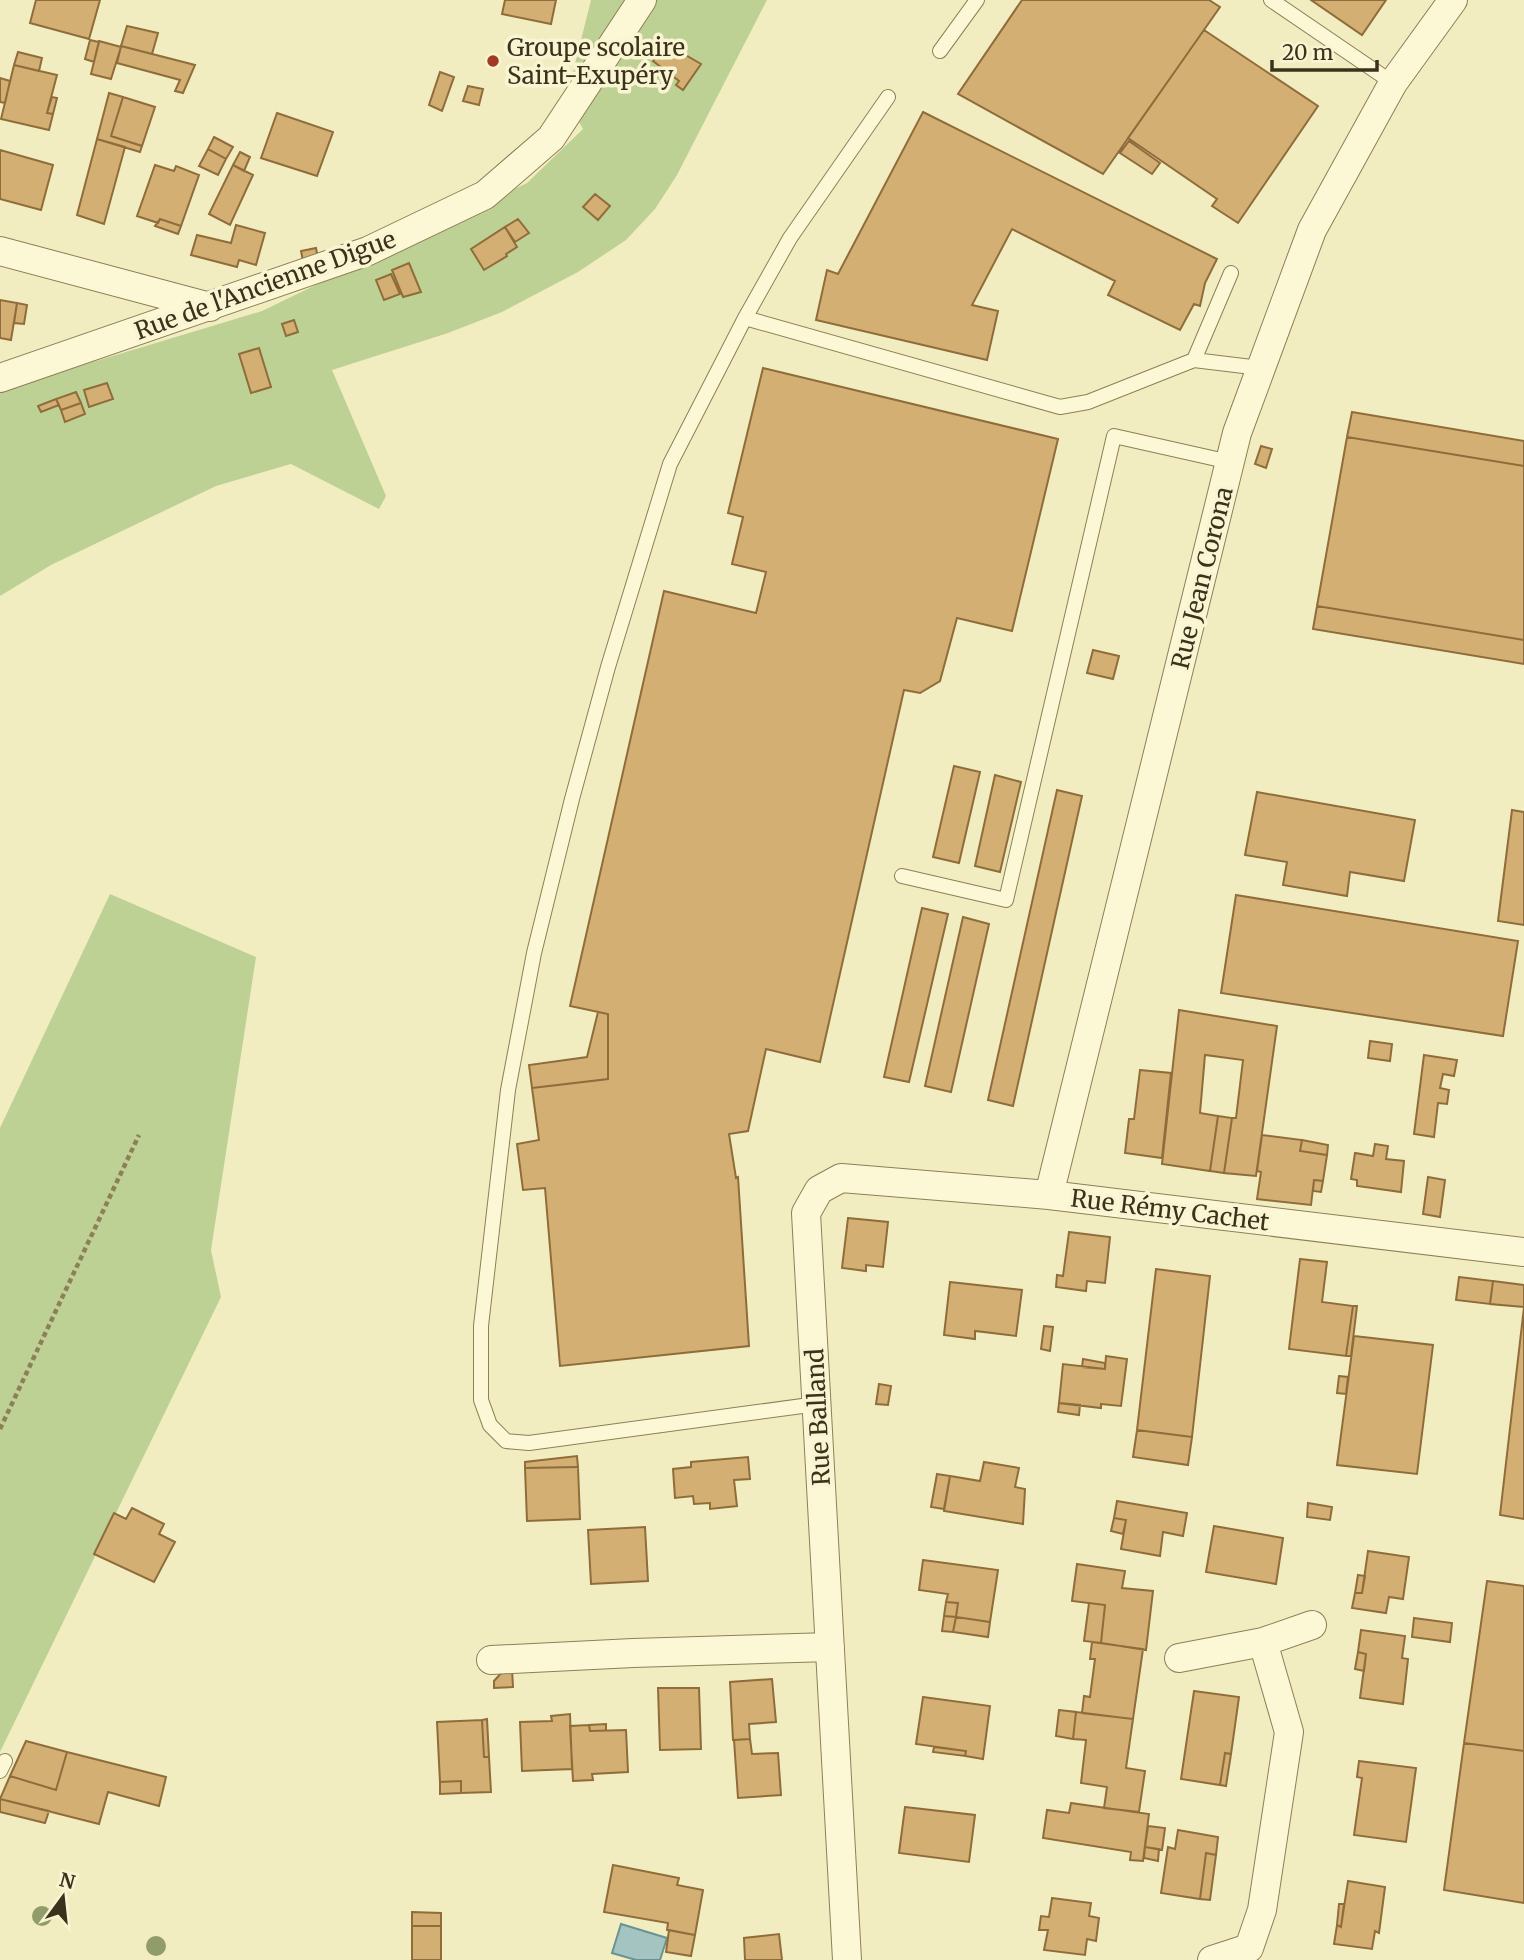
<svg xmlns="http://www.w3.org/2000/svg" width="1524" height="1960" viewBox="0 0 1524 1960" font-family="Merriweather,serif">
<rect width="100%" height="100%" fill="#f2edc1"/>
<path fill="#bed194" d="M 591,0 L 767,0 L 677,175 L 655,209 L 626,240 L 578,272 L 502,312 L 448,333 L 332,370 L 386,496 L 379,509 L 291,464 L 216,486 L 51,565 L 0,596 L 0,390 L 262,311 L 527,183 L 583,129 L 566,100 Z
M 110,894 L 256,957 L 211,1250 L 221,1297 L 0,1752 L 0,1128 Z"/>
<path fill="#a4c4c1" stroke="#6a9391" stroke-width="2" d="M 621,1924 L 667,1938 L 660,1960 L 636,1960 L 612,1953 Z"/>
<path fill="#d4af74" stroke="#8f6d3a" stroke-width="2" d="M 36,0 L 100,0 L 89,39 L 30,23 Z
M 505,0 L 556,0 L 551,24 L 502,14 Z
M 1022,0 L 1209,0 L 1220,7 L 1103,174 L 958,94 Z
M 1311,0 L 1386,0 L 1362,35 Z
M 127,26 L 158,33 L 152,54 L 121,46 Z
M 1204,30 L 1318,106 L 1238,223 L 1212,206 L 1217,199 L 1128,138 Z
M 90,40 L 99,42 L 94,62 L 85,59 Z
M 99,41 L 121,47 L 111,79 L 91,74 Z
M 665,45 L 681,56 L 682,53 L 701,64 L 683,90 L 676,85 L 679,81 L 653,61 Z
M 121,46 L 195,65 L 183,93 L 175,91 L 180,80 L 117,63 Z
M 18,52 L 42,58 L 39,71 L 14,65 Z
M 14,65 L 57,75 L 47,113 L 53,114 L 49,130 L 1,119 Z
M 440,72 L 454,77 L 442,111 L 429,105 Z
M 0,78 L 10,81 L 5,103 L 0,102 Z
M 468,86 L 483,89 L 479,105 L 463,101 Z
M 109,93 L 123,97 L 111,136 L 142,146 L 140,152 L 97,139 Z
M 52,97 L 57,98 L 53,114 L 47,113 Z
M 123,97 L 155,107 L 142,146 L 111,136 Z
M 923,112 L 1217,259 L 1205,283 L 1200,306 L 1194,304 L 1180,330 L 1108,295 L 1115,281 L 1012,229 L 972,305 L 998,311 L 987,360 L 816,320 L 827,270 L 838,274 Z
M 277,113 L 333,132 L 317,176 L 261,158 Z
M 214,137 L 233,147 L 226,159 L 208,149 Z
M 97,139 L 125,147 L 104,224 L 77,215 Z
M 1129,141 L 1160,163 L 1152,174 L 1120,153 Z
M 208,149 L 226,159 L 218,175 L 199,166 Z
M 0,150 L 53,165 L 41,210 L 0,199 Z
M 240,152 L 250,157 L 244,171 L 233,165 Z
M 155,165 L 174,171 L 176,166 L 199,175 L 181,226 L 160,219 L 158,223 L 137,216 Z
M 233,165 L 253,175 L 230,225 L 209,214 Z
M 595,194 L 610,206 L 598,220 L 583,207 Z
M 160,219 L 181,226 L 178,234 L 155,226 Z
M 518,219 L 529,233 L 515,242 L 505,227 Z
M 236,225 L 265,233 L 256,265 L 239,260 L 237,267 L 191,255 L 197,235 L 231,243 Z
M 505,227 L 517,247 L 506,254 L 507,256 L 484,270 L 471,249 Z
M 316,248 L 318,258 L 303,261 L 301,251 Z
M 409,263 L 421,292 L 403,297 L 392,270 Z
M 391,274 L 400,294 L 384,300 L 376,280 Z
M 0,300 L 17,303 L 11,340 L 0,338 Z
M 17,303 L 27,305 L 24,324 L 14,323 Z
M 294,320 L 298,332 L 286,336 L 282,324 Z
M 259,348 L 271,387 L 251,393 L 239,354 Z
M 763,368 L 1058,439 L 1012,631 L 957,618 L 940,681 L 920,693 L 904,690 L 820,1062 L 766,1049 L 748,1131 L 729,1134 L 736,1178 L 738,1177 L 749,1346 L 560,1366 L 545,1188 L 523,1190 L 517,1144 L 539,1140 L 532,1088 L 608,1079 L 608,1014 L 570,1006 L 664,591 L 756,613 L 766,572 L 732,564 L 743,517 L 728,513 Z
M 107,383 L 113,399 L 89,407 L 84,390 Z
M 76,392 L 81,403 L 61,410 L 56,399 Z
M 56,399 L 59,405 L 41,412 L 38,406 Z
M 81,403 L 85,414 L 65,422 L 61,410 Z
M 1352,412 L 1524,441 L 1524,466 L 1347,437 Z
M 1347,437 L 1524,466 L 1524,640 L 1317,606 Z
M 1261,446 L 1272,449 L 1266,468 L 1255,464 Z
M 1317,606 L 1524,640 L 1524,664 L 1313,629 Z
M 1093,650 L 1119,656 L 1113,679 L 1087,673 Z
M 954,766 L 980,772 L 959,863 L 933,857 Z
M 995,775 L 1021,782 L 1000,872 L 975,866 Z
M 1057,790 L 1082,796 L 1013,1106 L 988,1100 Z
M 1257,792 L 1415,820 L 1404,881 L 1350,872 L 1347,896 L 1283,885 L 1287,862 L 1245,855 Z
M 1512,810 L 1524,812 L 1524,925 L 1498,921 Z
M 1236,895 L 1518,941 L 1503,1036 L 1221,993 Z
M 922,908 L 948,914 L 909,1082 L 884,1077 Z
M 963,917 L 989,924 L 951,1092 L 925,1086 Z
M 1179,1010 L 1277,1026 L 1256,1176 L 1224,1173 L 1232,1118 L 1236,1118 L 1243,1060 L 1205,1055 L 1200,1113 L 1218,1116 L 1210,1171 L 1162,1164 Z
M 598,1012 L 608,1014 L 608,1079 L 532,1088 L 529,1065 L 587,1057 Z
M 1370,1041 L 1392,1044 L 1390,1061 L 1368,1058 Z
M 1424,1055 L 1457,1060 L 1454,1076 L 1443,1074 L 1440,1088 L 1449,1090 L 1447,1104 L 1438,1103 L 1434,1137 L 1414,1134 Z
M 1140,1070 L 1171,1073 L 1162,1158 L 1125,1153 L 1129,1119 L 1134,1119 Z
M 1218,1116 L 1232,1118 L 1224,1173 L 1210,1171 Z
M 1262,1135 L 1302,1140 L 1300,1151 L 1327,1155 L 1323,1181 L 1314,1180 L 1311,1205 L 1257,1199 L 1261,1172 L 1257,1171 Z
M 1302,1140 L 1328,1145 L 1327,1155 L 1300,1151 Z
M 1375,1144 L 1388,1146 L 1386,1159 L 1404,1161 L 1401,1192 L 1357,1186 L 1357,1180 L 1351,1179 L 1355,1153 L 1373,1156 Z
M 1428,1177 L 1445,1180 L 1440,1217 L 1423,1214 Z
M 1314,1180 L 1323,1181 L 1321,1192 L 1313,1191 Z
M 848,1218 L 888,1222 L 883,1267 L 866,1265 L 866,1271 L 842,1268 Z
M 1069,1232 L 1110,1237 L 1105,1283 L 1087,1281 L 1086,1291 L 1056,1287 L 1057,1275 L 1063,1276 Z
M 1300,1259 L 1327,1262 L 1322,1302 L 1353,1306 L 1346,1356 L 1289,1349 Z
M 1156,1269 L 1210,1276 L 1192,1437 L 1137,1430 Z
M 1459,1277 L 1493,1281 L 1490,1304 L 1456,1300 Z
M 1493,1281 L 1524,1285 L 1524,1519 L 1500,1515 L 1524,1307 L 1490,1304 Z
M 950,1282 L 1022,1290 L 1016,1336 L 975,1331 L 975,1339 L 944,1335 Z
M 1353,1306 L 1357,1306 L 1351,1356 L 1346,1356 Z
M 1044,1326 L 1053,1327 L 1050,1351 L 1041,1349 Z
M 1354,1336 L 1433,1345 L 1417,1474 L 1337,1465 Z
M 1106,1356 L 1127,1359 L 1121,1406 L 1101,1404 L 1101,1408 L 1059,1403 L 1063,1364 L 1105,1369 Z
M 1083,1359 L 1105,1363 L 1105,1369 L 1082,1367 Z
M 1339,1376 L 1348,1377 L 1346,1394 L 1337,1393 Z
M 879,1384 L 891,1386 L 888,1405 L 876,1404 Z
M 1059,1403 L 1080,1405 L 1079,1415 L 1058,1412 Z
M 1137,1430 L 1192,1437 L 1188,1465 L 1133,1457 Z
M 577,1456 L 578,1467 L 525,1468 L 525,1462 Z
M 748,1457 L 750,1479 L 734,1480 L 737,1506 L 710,1509 L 710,1503 L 694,1504 L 693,1496 L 675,1498 L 673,1469 L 691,1467 L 691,1462 Z
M 984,1462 L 1019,1468 L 1015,1487 L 1025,1489 L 1023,1524 L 944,1511 L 950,1476 L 980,1481 Z
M 578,1467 L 580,1519 L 527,1521 L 525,1468 Z
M 937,1474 L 950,1476 L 944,1509 L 931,1507 Z
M 1117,1501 L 1187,1513 L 1183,1536 L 1163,1532 L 1160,1556 L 1121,1549 L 1126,1520 L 1114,1518 Z
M 1308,1503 L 1332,1507 L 1330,1520 L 1307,1517 Z
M 132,1508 L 164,1524 L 159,1534 L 175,1542 L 154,1582 L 94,1554 L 114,1513 L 126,1519 Z
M 1114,1518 L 1126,1520 L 1123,1534 L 1111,1531 Z
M 1214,1526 L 1283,1538 L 1276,1584 L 1206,1572 Z
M 645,1527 L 648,1581 L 591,1584 L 588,1530 Z
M 1368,1551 L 1409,1557 L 1403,1599 L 1389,1597 L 1386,1613 L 1352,1608 L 1355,1593 L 1362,1593 Z
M 923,1560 L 998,1570 L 990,1622 L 956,1617 L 958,1603 L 946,1602 L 948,1594 L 919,1590 Z
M 1077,1564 L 1125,1571 L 1122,1588 L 1153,1591 L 1146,1650 L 1101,1643 L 1105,1605 L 1072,1601 Z
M 1358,1575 L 1365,1576 L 1362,1593 L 1355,1593 Z
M 1487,1581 L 1524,1586 L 1524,1751 L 1464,1743 Z
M 946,1602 L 958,1603 L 956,1617 L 944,1616 Z
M 1089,1603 L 1105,1605 L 1101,1643 L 1084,1641 Z
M 944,1616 L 956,1617 L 953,1632 L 942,1631 Z
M 956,1617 L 990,1622 L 988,1637 L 953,1632 Z
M 1414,1618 L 1452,1623 L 1450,1642 L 1412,1637 Z
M 1361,1630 L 1405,1636 L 1402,1658 L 1408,1659 L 1403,1704 L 1360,1698 L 1366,1654 L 1358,1652 Z
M 1092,1642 L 1143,1649 L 1133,1719 L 1082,1713 L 1084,1696 L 1090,1697 L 1095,1659 L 1090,1659 Z
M 1358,1652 L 1366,1654 L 1364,1671 L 1355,1669 Z
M 512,1669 L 513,1687 L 494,1688 L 494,1681 L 504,1670 Z
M 772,1679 L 776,1722 L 749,1724 L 750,1739 L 733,1740 L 730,1682 Z
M 658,1688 L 699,1688 L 701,1749 L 660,1750 Z
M 1194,1691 L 1239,1697 L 1231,1754 L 1225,1753 L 1220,1785 L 1181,1779 Z
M 923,1697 L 990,1706 L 983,1759 L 965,1756 L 966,1751 L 916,1744 Z
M 1059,1710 L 1076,1712 L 1073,1739 L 1056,1736 Z
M 1076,1712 L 1133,1719 L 1126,1768 L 1145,1771 L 1139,1812 L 1104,1808 L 1107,1787 L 1081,1783 L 1086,1740 L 1073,1739 Z
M 570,1714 L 572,1769 L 522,1771 L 520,1722 L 552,1721 L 551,1716 Z
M 487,1719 L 489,1757 L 484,1757 L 482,1720 Z
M 482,1720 L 484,1757 L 489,1757 L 491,1792 L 461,1793 L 461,1781 L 440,1782 L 437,1722 Z
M 606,1724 L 606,1731 L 590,1731 L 589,1725 Z
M 589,1725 L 590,1731 L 626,1730 L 628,1772 L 592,1774 L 593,1780 L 573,1781 L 570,1726 Z
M 750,1739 L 752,1754 L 778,1753 L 781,1795 L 738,1798 L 734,1740 Z
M 26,1741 L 67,1752 L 56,1790 L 10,1776 Z
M 1464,1743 L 1524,1751 L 1524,1903 L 1444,1890 Z
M 934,1747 L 966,1751 L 965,1756 L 933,1752 Z
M 67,1752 L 166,1777 L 159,1806 L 108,1792 L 99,1824 L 0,1799 L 10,1776 L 56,1790 Z
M 1225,1753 L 1231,1754 L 1226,1786 L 1220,1785 Z
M 1359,1761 L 1416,1768 L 1406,1842 L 1354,1835 L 1362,1778 L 1357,1777 Z
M 461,1781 L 461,1793 L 440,1794 L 440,1782 Z
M 0,1799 L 49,1811 L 45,1823 L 0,1812 Z
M 1071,1803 L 1149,1814 L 1143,1861 L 1130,1860 L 1131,1852 L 1043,1838 L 1047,1810 L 1069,1813 Z
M 905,1807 L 975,1815 L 969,1862 L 899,1853 Z
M 1148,1826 L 1165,1828 L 1162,1850 L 1145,1847 Z
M 1178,1830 L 1218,1837 L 1216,1855 L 1206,1853 L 1200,1899 L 1161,1893 L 1168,1847 L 1175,1849 Z
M 1145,1847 L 1159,1849 L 1158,1861 L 1144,1858 Z
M 1206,1853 L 1216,1855 L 1210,1900 L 1200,1899 Z
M 613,1865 L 679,1878 L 677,1885 L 703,1890 L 695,1935 L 667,1930 L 668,1923 L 604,1912 Z
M 1348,1881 L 1385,1887 L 1379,1933 L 1375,1931 L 1372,1949 L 1334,1944 L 1337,1925 L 1341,1927 Z
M 1052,1898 L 1091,1903 L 1089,1916 L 1099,1918 L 1096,1941 L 1087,1939 L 1085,1955 L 1044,1950 L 1048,1930 L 1039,1930 L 1041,1916 L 1049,1917 Z
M 1339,1904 L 1344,1904 L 1341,1927 L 1337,1925 Z
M 412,1912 L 441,1913 L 441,1926 L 412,1926 Z
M 412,1926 L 441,1926 L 441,1960 L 412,1960 Z
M 669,1930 L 695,1935 L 691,1956 L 666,1952 Z
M 779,1934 L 782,1960 L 745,1960 L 744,1938 Z"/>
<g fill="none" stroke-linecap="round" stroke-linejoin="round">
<defs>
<path id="service" d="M 1271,0 L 1393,83
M 940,51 L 977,0
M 745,318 L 1060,407 L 1088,402 L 1194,360 L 1260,368
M 1194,360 L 1231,273
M 902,876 L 1006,900 L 1114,436 L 1230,462
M 817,1404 L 529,1443 L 506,1441 L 490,1425 L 481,1400 L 481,1326 L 508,1090 L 534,953 L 572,799 L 608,667 L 670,464 L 745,318 L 790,238 L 888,97
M 0,1771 L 5,1761"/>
<path id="minor" d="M 0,251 L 210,307
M 0,378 L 368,251 L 485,195 L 551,138 L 642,0
M 1049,1195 L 1237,433 L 1312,230 L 1393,83 L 1453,0
M 1179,1658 L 1263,1642 L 1312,1625
M 491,1660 L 633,1653 L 830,1647
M 847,1960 L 806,1213 L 819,1190 L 841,1178 L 1049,1195 L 1524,1252
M 1212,1960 L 1249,1948 L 1262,1910 L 1289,1732 L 1263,1642"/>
</defs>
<use href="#service" stroke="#8d7f57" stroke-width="16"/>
<use href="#minor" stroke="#8d7f57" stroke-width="30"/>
<path stroke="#8d7f57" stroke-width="4.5" stroke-dasharray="5 3.5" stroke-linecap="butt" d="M 0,1429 L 139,1135"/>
<use href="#service" stroke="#fcf8d5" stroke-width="14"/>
<use href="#minor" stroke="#fcf8d5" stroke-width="28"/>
</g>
<g fill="#909c69">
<circle cx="42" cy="1916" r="10"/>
<circle cx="156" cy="1946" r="10"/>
</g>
<circle fill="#a23a21" stroke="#f9f5d2" stroke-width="2.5" cx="493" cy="61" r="7"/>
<g text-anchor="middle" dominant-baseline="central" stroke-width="7" stroke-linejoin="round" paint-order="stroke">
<g font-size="24" fill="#3c321c" stroke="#f9f5d2" text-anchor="start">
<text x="507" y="47">Groupe scolaire<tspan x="507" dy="28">Saint-Exupéry</tspan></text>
</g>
<g font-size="24" fill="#3c321c" stroke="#f9f5d2">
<text transform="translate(265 285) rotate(-20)">Rue de l'Ancienne Digue</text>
<text transform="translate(1202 578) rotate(-76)">Rue Jean Corona</text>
<text transform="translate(1170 1210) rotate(7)">Rue Rémy Cachet</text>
<text transform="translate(818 1417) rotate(-93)">Rue Balland</text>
</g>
</g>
<g transform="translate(63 1897) rotate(15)" stroke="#f9f5d2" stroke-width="5" paint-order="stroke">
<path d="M0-5L12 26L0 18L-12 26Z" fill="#3c321c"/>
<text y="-10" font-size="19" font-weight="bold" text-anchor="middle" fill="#3c321c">N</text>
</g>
<path d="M1272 60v10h105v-10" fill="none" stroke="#3c321c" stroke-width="3.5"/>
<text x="1282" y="60" font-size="21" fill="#3c321c" stroke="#f9f5d2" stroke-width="5" paint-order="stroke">20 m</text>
</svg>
